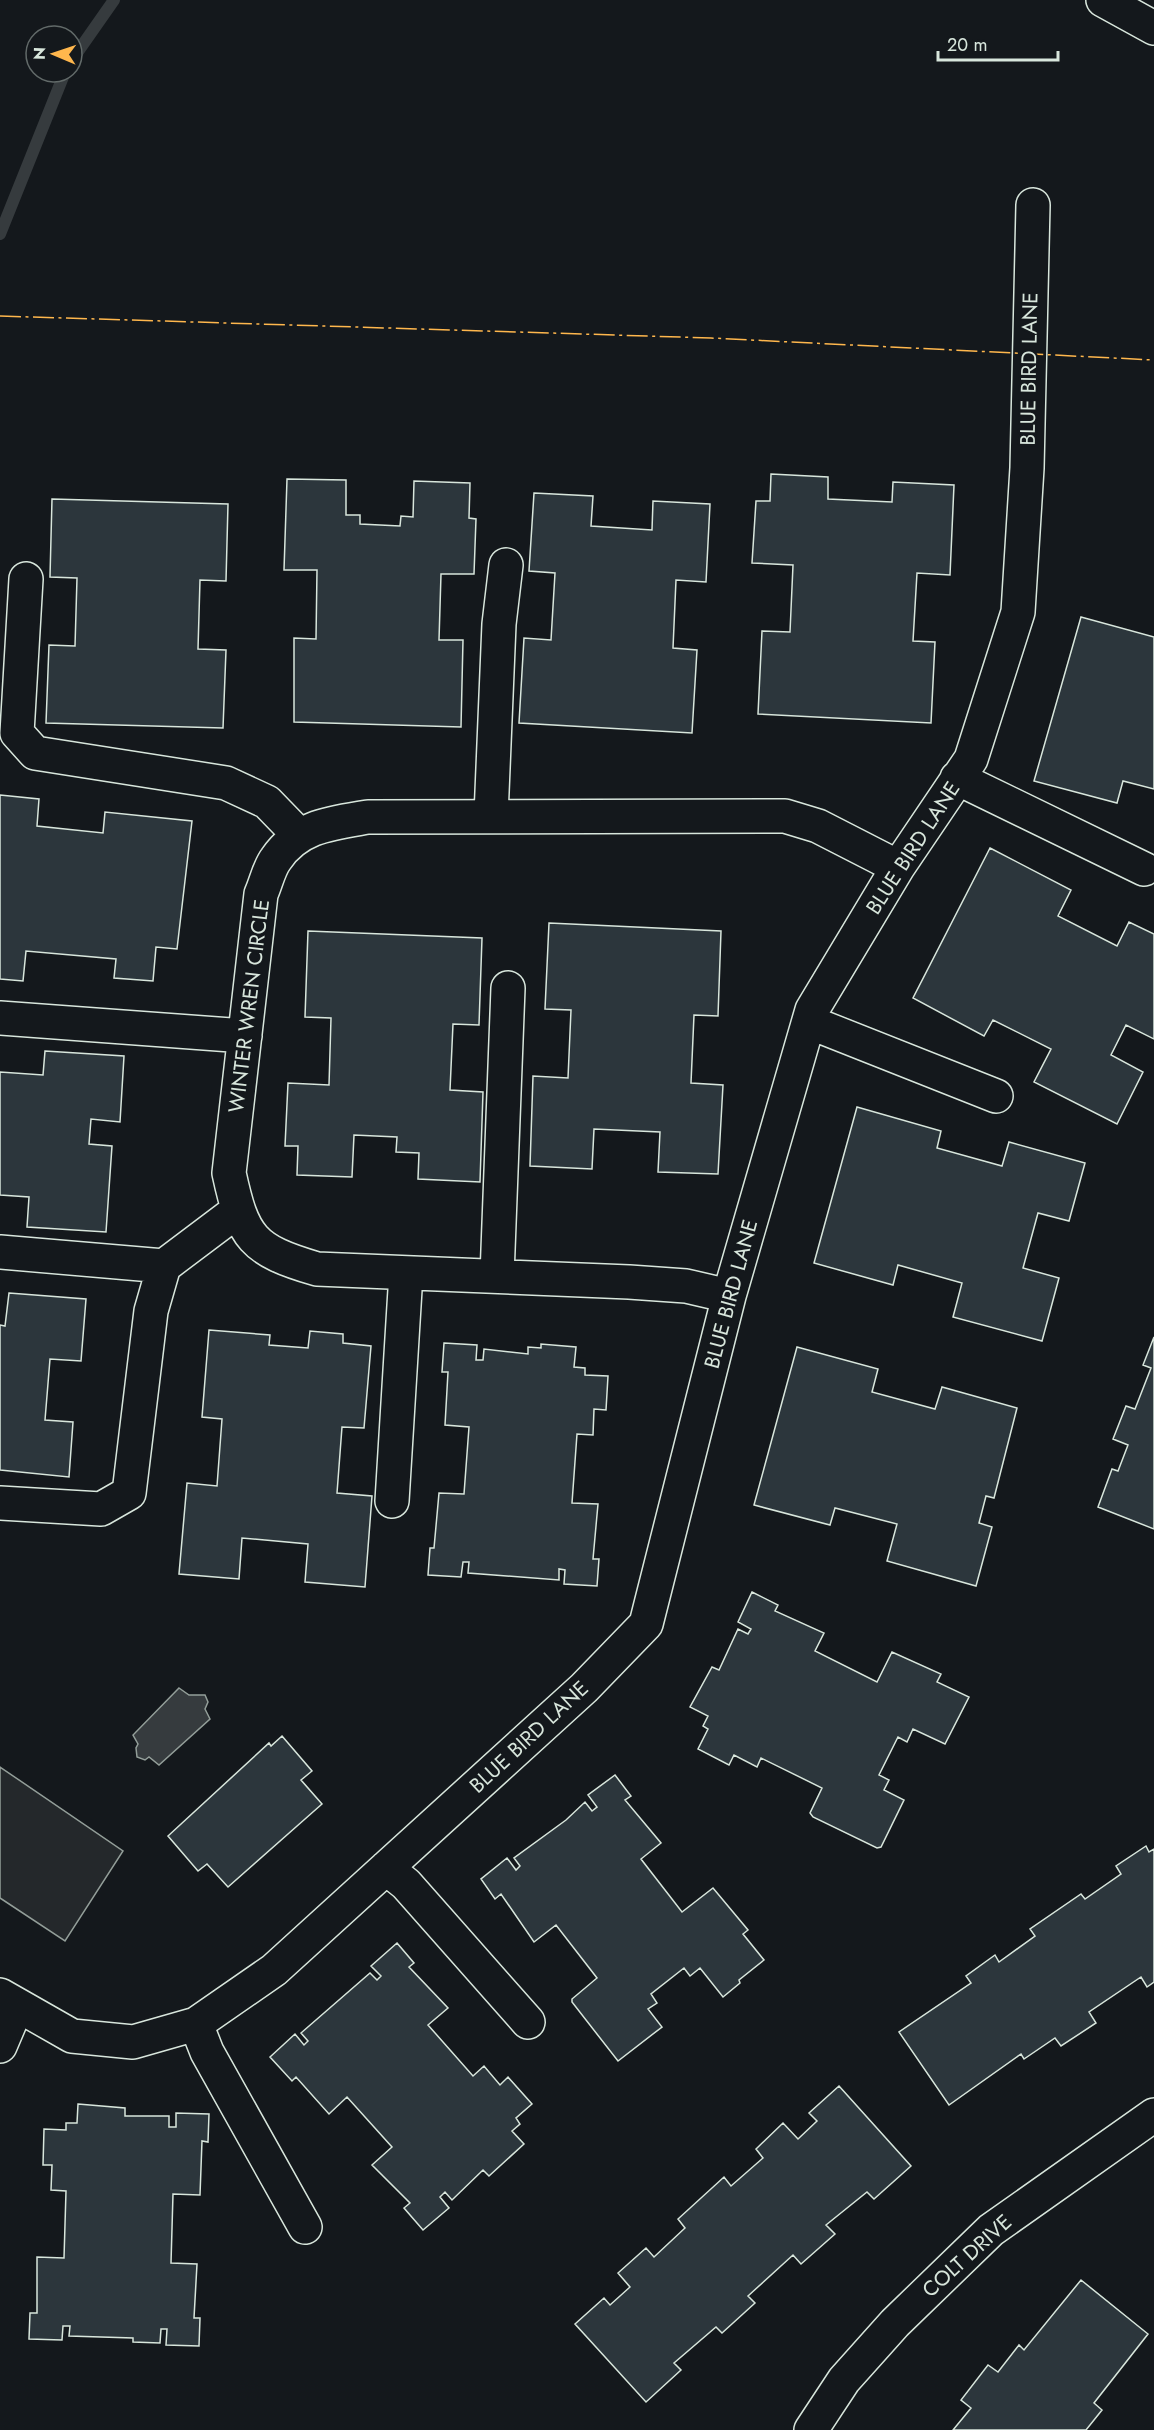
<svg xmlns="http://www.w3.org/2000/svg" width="1154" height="2430" viewBox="0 0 1154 2430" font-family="Jost,sans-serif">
<rect width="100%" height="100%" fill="#14181c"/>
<path fill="#24282b" stroke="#939e99" stroke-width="1.5" d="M 0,1767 L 123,1851 L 65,1941 L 0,1898 Z"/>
<path fill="#363b3e" stroke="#939e99" stroke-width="1.5" d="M 179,1688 L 189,1695 L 205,1695 L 208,1702 L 205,1709 L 210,1719 L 159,1765 L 149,1757 L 145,1760 L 137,1757 L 136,1748 L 138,1744 L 133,1735 Z"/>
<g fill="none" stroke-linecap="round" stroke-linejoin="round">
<path stroke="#363b3e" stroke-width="12" d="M 72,60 L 114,0
M 0,234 L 65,72"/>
</g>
<path fill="#2c363c" stroke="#d8e6dc" stroke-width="1.5" d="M 771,474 L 828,477 L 828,499 L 892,502 L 893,482 L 954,485 L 950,575 L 917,573 L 913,641 L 935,642 L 931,723 L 758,714 L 762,631 L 790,632 L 793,565 L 752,563 L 756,501 L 770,501 Z
M 287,479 L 346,480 L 346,515 L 360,515 L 360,524 L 400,526 L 401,516 L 413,517 L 414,481 L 470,483 L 469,518 L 476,519 L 474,574 L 441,574 L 439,640 L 463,640 L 461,727 L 294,722 L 294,638 L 316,639 L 317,570 L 284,570 Z
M 534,493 L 593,496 L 591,526 L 652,530 L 653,501 L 710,504 L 706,582 L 676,580 L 673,648 L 697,650 L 692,733 L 519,723 L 524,638 L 551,640 L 555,573 L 529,571 Z
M 52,499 L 228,504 L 226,581 L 200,580 L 198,649 L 226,650 L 223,728 L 46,723 L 49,645 L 75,646 L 77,578 L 50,577 Z
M 1081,617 L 1154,637 L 1154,789 L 1123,781 L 1117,803 L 1034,781 Z
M 0,795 L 39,799 L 37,826 L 103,833 L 105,812 L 192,821 L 177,949 L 156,947 L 153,981 L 114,978 L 116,959 L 26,951 L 23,981 L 0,979 Z
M 990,848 L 1071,890 L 1058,916 L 1117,946 L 1129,922 L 1154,934 L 1154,1039 L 1126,1025 L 1111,1055 L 1143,1072 L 1117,1124 L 1034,1082 L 1051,1049 L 993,1020 L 984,1036 L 913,998 Z
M 549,923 L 721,931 L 718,1016 L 694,1015 L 691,1083 L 723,1085 L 718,1174 L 658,1172 L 660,1132 L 594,1129 L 592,1169 L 530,1166 L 533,1076 L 568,1078 L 571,1010 L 545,1009 Z
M 308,931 L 482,938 L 479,1025 L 453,1024 L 450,1090 L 483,1092 L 480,1182 L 418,1179 L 419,1153 L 396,1152 L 397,1137 L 354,1135 L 352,1177 L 297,1175 L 298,1146 L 285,1146 L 288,1083 L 329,1085 L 331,1018 L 305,1017 Z
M 45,1051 L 124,1056 L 120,1122 L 91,1119 L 89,1144 L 112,1146 L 106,1232 L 27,1227 L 29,1197 L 0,1195 L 0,1072 L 43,1075 Z
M 857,1107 L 941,1131 L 937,1148 L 1002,1166 L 1009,1142 L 1085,1163 L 1069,1221 L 1038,1213 L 1023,1268 L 1059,1278 L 1042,1341 L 953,1317 L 962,1283 L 898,1265 L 893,1285 L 814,1263 Z
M 9,1293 L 86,1299 L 81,1361 L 50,1359 L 45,1420 L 73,1422 L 69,1477 L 0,1470 L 0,1325 L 5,1326 Z
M 209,1330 L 270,1335 L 269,1345 L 308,1348 L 310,1331 L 343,1334 L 343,1343 L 371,1346 L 364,1428 L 342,1427 L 337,1493 L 372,1496 L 365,1587 L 305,1582 L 308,1544 L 242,1538 L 239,1579 L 179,1574 L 187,1483 L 217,1486 L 222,1419 L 202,1417 Z
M 1154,1337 L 1154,1529 L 1098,1507 L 1112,1469 L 1118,1471 L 1128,1445 L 1113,1439 L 1126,1406 L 1135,1409 L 1151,1368 L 1143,1365 Z
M 444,1343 L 477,1345 L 476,1360 L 483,1360 L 484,1349 L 528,1354 L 528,1347 L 541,1348 L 541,1344 L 576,1347 L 574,1367 L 585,1368 L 585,1375 L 608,1376 L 606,1410 L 594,1409 L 593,1435 L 577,1434 L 572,1503 L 598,1504 L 593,1559 L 599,1559 L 597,1586 L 564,1584 L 565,1570 L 559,1569 L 559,1580 L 468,1573 L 469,1562 L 463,1562 L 461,1577 L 428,1575 L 430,1548 L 434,1548 L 439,1493 L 464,1494 L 469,1427 L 445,1425 L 448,1372 L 442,1372 Z
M 797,1347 L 878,1369 L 872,1392 L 935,1409 L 942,1387 L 1017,1408 L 994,1498 L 986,1496 L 979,1523 L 992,1527 L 976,1586 L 887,1561 L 897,1524 L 835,1508 L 830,1525 L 754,1505 Z
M 752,1592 L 778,1605 L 775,1611 L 824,1633 L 815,1651 L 877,1682 L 892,1652 L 941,1674 L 937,1682 L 969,1697 L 945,1744 L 913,1729 L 907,1742 L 898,1737 L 879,1775 L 889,1780 L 884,1790 L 904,1800 L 881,1847 L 877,1848 L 813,1817 L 810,1813 L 822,1788 L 761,1758 L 757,1767 L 734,1755 L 729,1765 L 698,1749 L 708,1729 L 703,1726 L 708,1716 L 690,1707 L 712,1667 L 719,1670 L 738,1629 L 748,1634 L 751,1629 L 738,1622 Z
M 282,1736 L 312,1771 L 301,1780 L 322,1804 L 228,1887 L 207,1864 L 198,1871 L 168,1836 L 269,1743 L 271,1746 Z
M 615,1775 L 631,1796 L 625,1800 L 661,1843 L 641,1859 L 682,1912 L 713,1888 L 748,1930 L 743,1934 L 764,1960 L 739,1980 L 740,1983 L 723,1997 L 700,1968 L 690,1976 L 684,1968 L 651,1994 L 657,2003 L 648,2009 L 662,2027 L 618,2061 L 572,2002 L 572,1999 L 597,1978 L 556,1925 L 534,1942 L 501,1894 L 495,1899 L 481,1879 L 507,1858 L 516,1870 L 520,1866 L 514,1858 L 566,1820 L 585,1802 L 592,1811 L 597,1807 L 588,1795 Z
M 1146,1846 L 1149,1852 L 1154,1849 L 1154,1982 L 1147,1987 L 1141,1977 L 1089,2012 L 1096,2023 L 1061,2046 L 1055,2038 L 1024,2059 L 1021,2054 L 949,2105 L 899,2032 L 971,1983 L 966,1976 L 995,1955 L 999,1962 L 1035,1936 L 1030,1929 L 1081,1894 L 1085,1899 L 1121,1874 L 1116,1866 Z
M 397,1943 L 414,1963 L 409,1967 L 448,2008 L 428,2025 L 473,2076 L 484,2066 L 500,2085 L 508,2077 L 532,2104 L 516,2118 L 520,2124 L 512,2131 L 524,2144 L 489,2176 L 483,2170 L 452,2200 L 445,2192 L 440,2197 L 449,2208 L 423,2230 L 404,2208 L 410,2203 L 372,2165 L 392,2147 L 347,2097 L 329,2114 L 296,2077 L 292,2081 L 270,2057 L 295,2034 L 304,2045 L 308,2041 L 301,2033 L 370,1973 L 377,1980 L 381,1976 L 371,1966 Z
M 839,2086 L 911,2166 L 874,2199 L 867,2192 L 826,2225 L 835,2234 L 801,2264 L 793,2255 L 748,2296 L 755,2303 L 722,2333 L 716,2327 L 674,2363 L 681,2370 L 646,2402 L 575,2324 L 604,2298 L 610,2305 L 630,2287 L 618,2273 L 646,2248 L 654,2257 L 685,2228 L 678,2219 L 724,2177 L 731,2186 L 763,2158 L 756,2149 L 783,2123 L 798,2139 L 817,2121 L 809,2113 Z
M 78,2104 L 125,2108 L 125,2116 L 169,2116 L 169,2127 L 176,2127 L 176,2113 L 209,2114 L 208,2142 L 202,2141 L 200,2195 L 173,2194 L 171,2263 L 197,2264 L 194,2318 L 200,2318 L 199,2346 L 166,2345 L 167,2329 L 161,2329 L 160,2343 L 133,2342 L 133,2338 L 69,2336 L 70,2326 L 63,2326 L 62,2340 L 29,2339 L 30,2313 L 37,2313 L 37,2257 L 64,2258 L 66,2191 L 51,2190 L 52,2165 L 43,2165 L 44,2129 L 66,2130 L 66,2123 L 77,2123 Z
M 1081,2280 L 1148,2334 L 1094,2403 L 1102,2410 L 1086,2430 L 953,2430 L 971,2408 L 961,2400 L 988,2365 L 998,2372 L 1019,2345 L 1024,2350 Z"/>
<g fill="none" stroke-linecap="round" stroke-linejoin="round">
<defs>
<path id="minor" d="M 26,579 L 17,733 L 35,753 L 226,783 L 267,802 L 298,834
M 957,778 L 1144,869
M 491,816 L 499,624 L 506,565
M 0,1018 L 245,1036
M 809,1022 L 996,1096
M 0,1252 L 164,1266
M 497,1276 L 508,988
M 729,1296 L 686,1286 L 629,1282 L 317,1269 C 252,1250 243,1238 229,1173 L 261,894 C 266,883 269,868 276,859 C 298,826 332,823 368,817 L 785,816 L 818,826 L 898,867
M 392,1501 L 406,1273
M 0,1503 L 101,1509 L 129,1493 L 151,1311 L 164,1266 L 237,1211
M 386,1868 L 406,1884 L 528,2022
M 0,1995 L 72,2036 L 133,2042 L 196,2024 L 274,1970 L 584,1688 L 646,1624 L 729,1296 L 812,1010 L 898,867 L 971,759 L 1018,612 L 1027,468 L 1033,205
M 196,2024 L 207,2052 L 305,2227
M 0,2046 L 17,2006
M 811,2430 L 844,2380 L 895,2323 L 991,2230 L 1154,2115"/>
<path id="major" d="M 1103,0 L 1154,28"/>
</defs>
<use href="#minor" stroke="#d8e6dc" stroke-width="36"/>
<use href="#major" stroke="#d8e6dc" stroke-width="36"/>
<use href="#minor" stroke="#14181c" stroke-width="33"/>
<use href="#major" stroke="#14181c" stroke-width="33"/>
<path stroke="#ffb74d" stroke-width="1.5" stroke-dasharray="21 4.5 3 4.5" stroke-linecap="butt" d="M 0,316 L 711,338 L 1154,360"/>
</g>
<g text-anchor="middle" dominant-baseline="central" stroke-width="4.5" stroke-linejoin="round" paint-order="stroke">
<g font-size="21" fill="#d8e6dc" stroke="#14181c">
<text transform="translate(1029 369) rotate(-89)">BLUE BIRD LANE</text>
<text transform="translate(913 848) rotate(-57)">BLUE BIRD LANE</text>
<text transform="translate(249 1006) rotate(-83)">WINTER WREN CIRCLE</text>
<text transform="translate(731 1294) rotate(-75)">BLUE BIRD LANE</text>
<text transform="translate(529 1737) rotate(-43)">BLUE BIRD LANE</text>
<text transform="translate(967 2256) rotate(-42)">COLT DRIVE</text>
</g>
</g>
<g transform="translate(54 54) rotate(272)"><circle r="28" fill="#14181c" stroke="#626a69" stroke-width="1.5"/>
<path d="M0-4.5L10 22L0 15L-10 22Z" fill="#ffb74d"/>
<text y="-9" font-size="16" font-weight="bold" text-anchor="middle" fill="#d8e6dc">N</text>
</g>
<path d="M938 51v9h120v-9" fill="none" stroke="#d8e6dc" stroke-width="3"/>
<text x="947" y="51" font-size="18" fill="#d8e6dc" stroke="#14181c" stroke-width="4.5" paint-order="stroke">20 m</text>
</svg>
